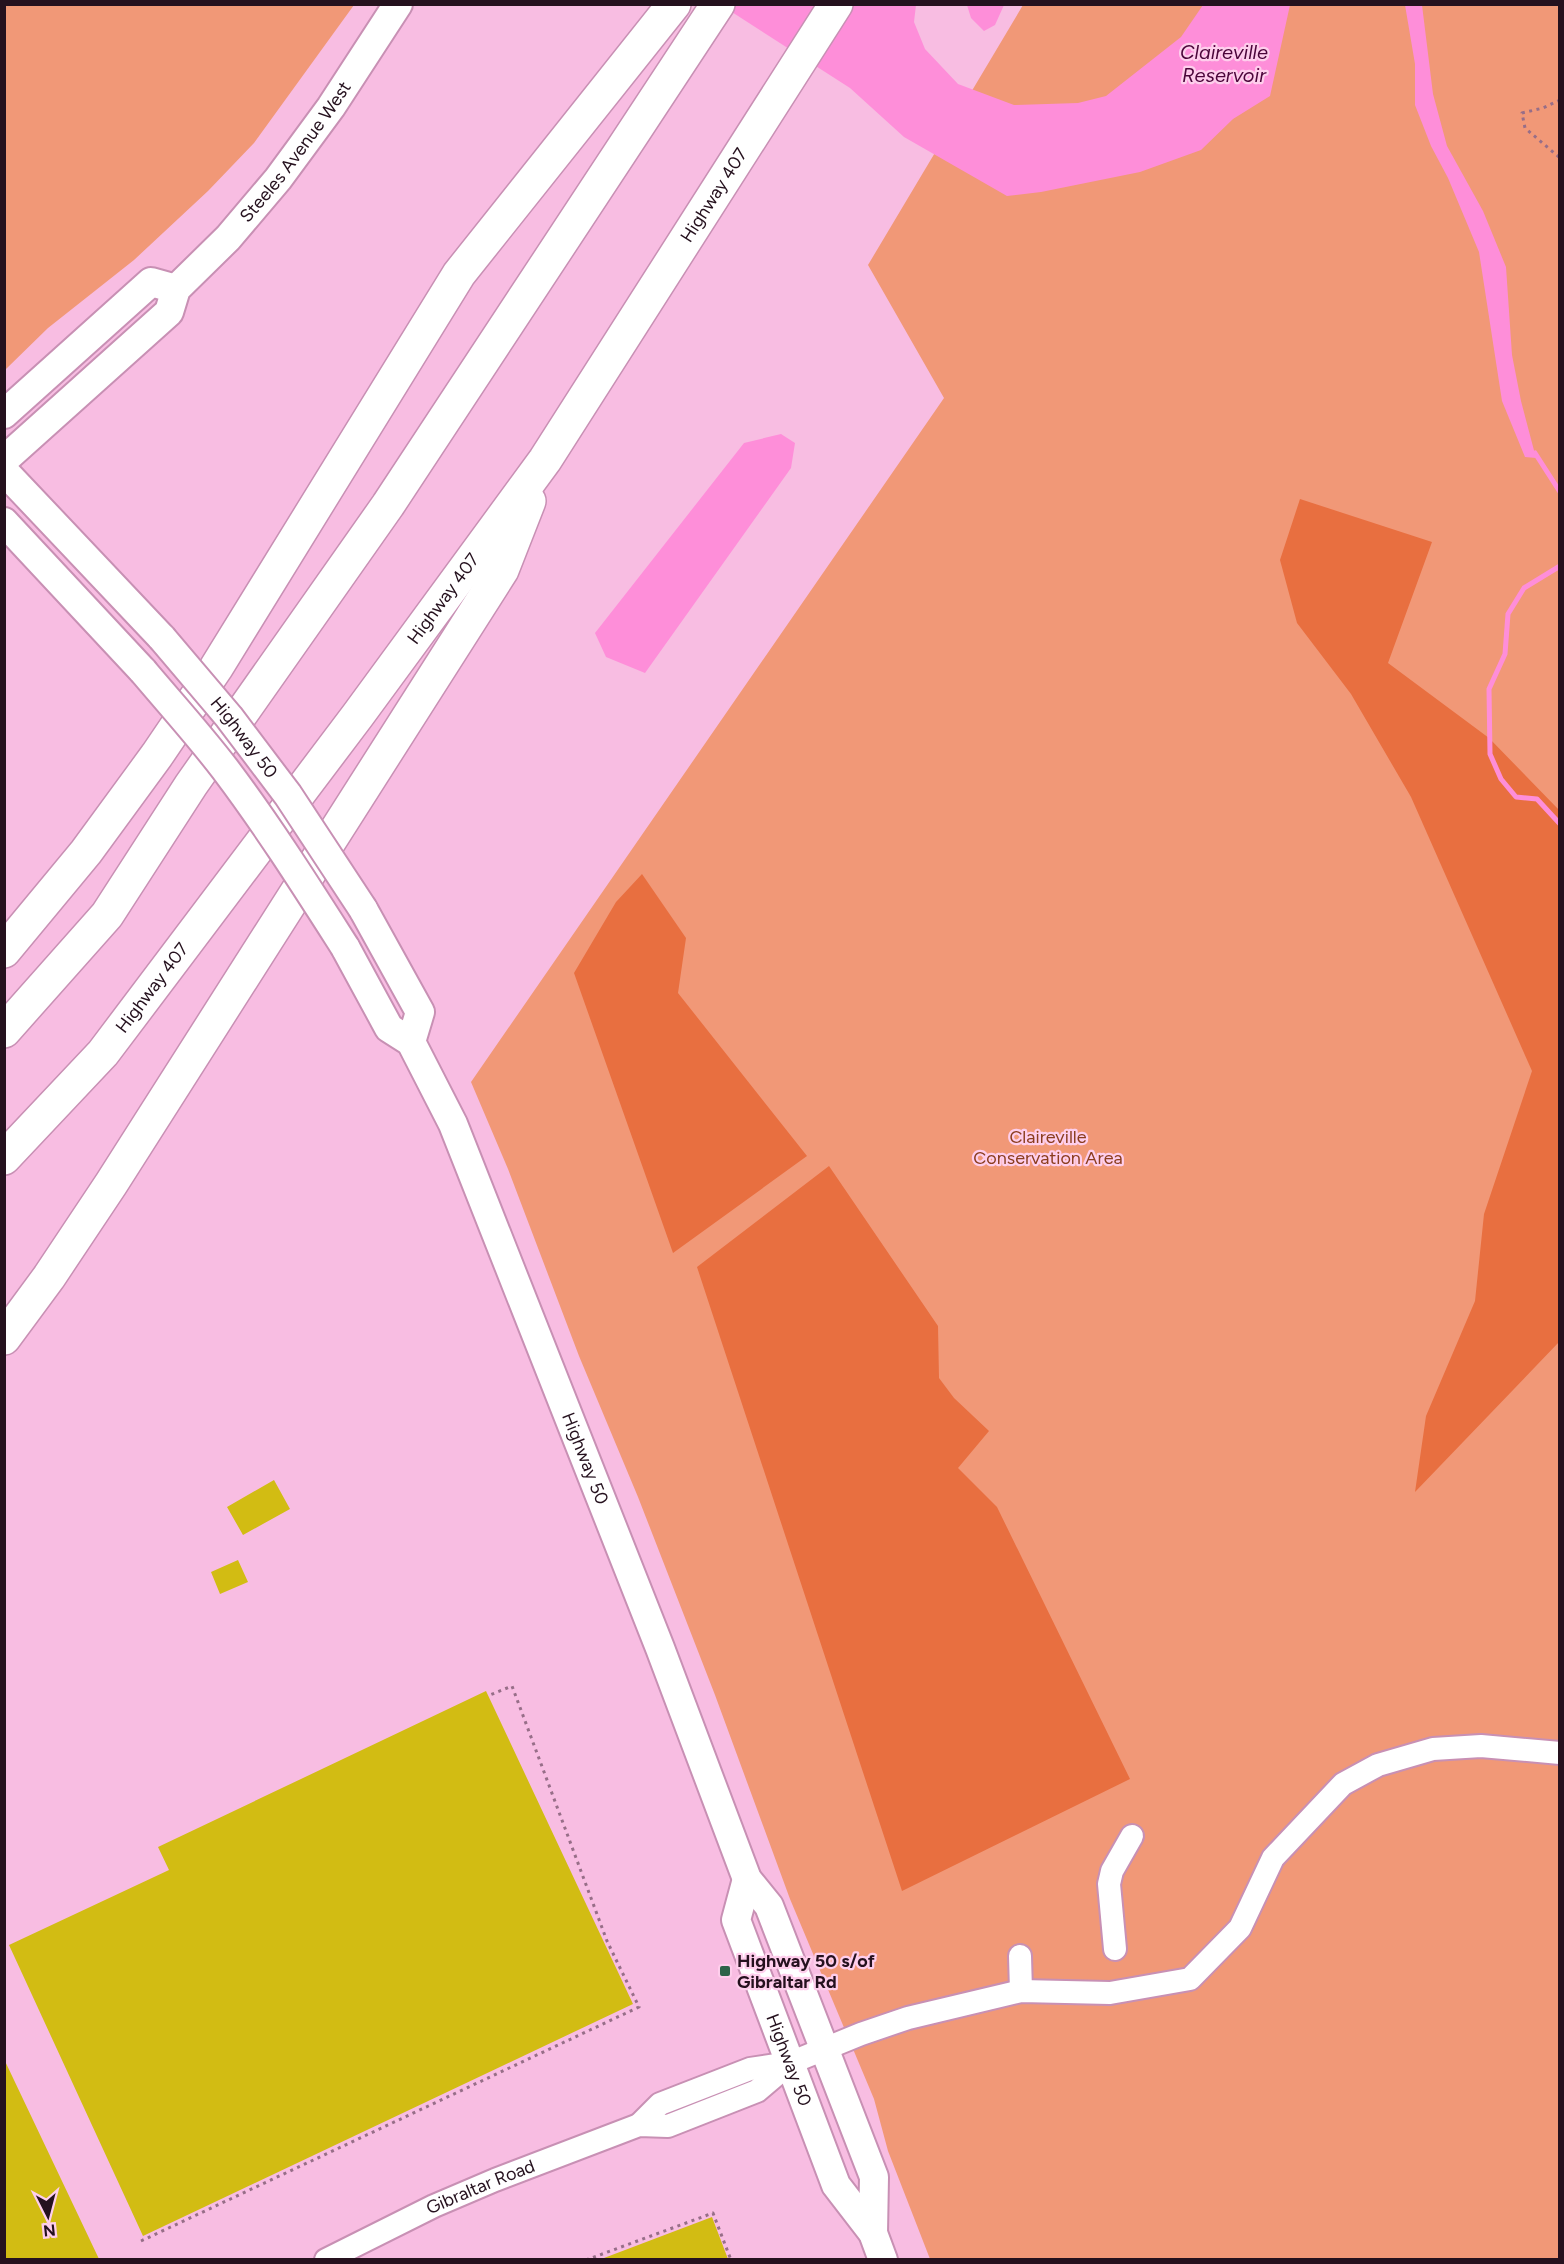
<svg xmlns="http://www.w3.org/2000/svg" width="1564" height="2264" viewBox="0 0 1564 2264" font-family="Figtree,sans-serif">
<rect width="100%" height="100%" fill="#f8bde2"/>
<path fill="#f19877" d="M 5,4 L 354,5 L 254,143 L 208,191 L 134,260 L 48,328 L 5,370 Z
M 1023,5 L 1559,5 L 1559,2259 L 930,2259 L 888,2151 L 874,2099 L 790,1899 L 715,1695 L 638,1497 L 579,1356 L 508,1169 L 471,1082 L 944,398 L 868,265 Z"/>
<path fill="#e86f40" d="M 1300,499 L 1432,542 L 1388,663 L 1489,738 L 1559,810 L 1559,1342 L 1415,1492 L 1426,1416 L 1475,1301 L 1484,1214 L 1532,1071 L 1411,797 L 1351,694 L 1297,623 L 1280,560 Z
M 642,874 L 686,938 L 678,993 L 807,1156 L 673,1253 L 574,973 L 616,902 Z
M 829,1166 L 938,1326 L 939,1378 L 954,1398 L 989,1431 L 958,1468 L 997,1507 L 1130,1779 L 902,1891 L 697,1267 Z"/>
<path fill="#fe8ed9" d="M 721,5 L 916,5 L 914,22 L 925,49 L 958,84 L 1014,105 L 1078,103 L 1106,96 L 1181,37 L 1203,5 L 1290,5 L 1270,96 L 1233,119 L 1201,150 L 1140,172 L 1041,192 L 1007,196 L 904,137 L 850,88 Z
M 967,5 L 967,4 L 1004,5 L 995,25 L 984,31 L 971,18 Z
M 1405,5 L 1422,5 L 1433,94 L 1447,146 L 1483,211 L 1506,267 L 1512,355 L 1521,401 L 1536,458 L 1525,457 L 1502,401 L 1479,252 L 1448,178 L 1431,146 L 1415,105 L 1415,64 Z
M 781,434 L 795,443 L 791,468 L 645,673 L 606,657 L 595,633 L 744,443 Z"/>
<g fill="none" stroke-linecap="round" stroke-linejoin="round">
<path stroke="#fe8ed9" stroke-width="5" d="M 1535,453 L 1560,492
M 1560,566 L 1524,588 L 1508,614 L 1505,654 L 1489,689 L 1490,754 L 1501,779 L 1516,797 L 1537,799 L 1560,824"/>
</g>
<path fill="#d2bc13" d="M 274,1480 L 290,1509 L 243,1535 L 227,1507 Z
M 238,1560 L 248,1582 L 220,1594 L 211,1572 Z
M 486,1691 L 633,2004 L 143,2236 L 9,1945 L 169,1870 L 158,1847 Z
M 4,2059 L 99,2259 L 4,2259 Z
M 712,2217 L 728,2259 L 604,2259 L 604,2258 Z"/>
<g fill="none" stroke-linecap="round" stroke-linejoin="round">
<defs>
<g id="minor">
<path d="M 1115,1949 L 1109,1884 L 1112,1871 L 1132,1836"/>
<path d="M 1020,1956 L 1021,1991"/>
<path d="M 639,2125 L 660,2104 L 750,2069 L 790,2063 L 861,2034 L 908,2018 L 1021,1991 L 1110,1993 L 1190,1979 L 1240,1928 L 1273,1858 L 1343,1784 L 1378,1765 L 1433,1749 L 1481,1746 L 1560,1753"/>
<path id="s1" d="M 326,2260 L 434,2206 L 495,2180 L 639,2125 L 668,2126 L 757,2091 L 790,2063"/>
</g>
<g id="major">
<path d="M 4,414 L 151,282 L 176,289"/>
<path id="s2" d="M 4,460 L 169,312 L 176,289 L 228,238 L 278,179 L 331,107 L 398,4"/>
<path d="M 4,471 L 162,638"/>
<path d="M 4,522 L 143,671"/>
<path d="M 363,909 L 420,1012 L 411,1042"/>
<path id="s3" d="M 345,947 L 389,1028 L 411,1042 L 453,1124 L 660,1648 L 747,1879 L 769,1906 L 874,2177 L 873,2233"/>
<path id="s4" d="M 747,1879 L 736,1920 L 836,2185 L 873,2233 L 883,2260"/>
</g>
<g id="highway">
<path d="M 4,951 L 86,852 L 157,755 L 216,668 L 459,274 L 674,4"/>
<path d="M 4,1031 L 107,915 L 191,785 L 388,505 L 718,4"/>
<path id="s5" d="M 4,1158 L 103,1053 L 358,715 L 545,460 L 836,4"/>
<path d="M 4,1338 L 49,1277 L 111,1184 L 502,570 L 529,501"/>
</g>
</defs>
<use href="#minor" stroke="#c890b4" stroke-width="26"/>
<use href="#major" stroke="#c890b4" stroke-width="32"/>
<use href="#highway" stroke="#c890b4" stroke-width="36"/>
<path stroke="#976e88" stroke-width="3" stroke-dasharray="3 4.5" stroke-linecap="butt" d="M 1560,100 L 1543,108 L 1522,113 L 1525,128 L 1560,158
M 141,2241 L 639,2007 L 607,1941 L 512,1686 L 490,1695
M 586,2260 L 713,2213 L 731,2260"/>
<use href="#minor" stroke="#fff" stroke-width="22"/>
<use href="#major" stroke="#fff" stroke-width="28"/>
<use href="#highway" stroke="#fff" stroke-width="33"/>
<defs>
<g id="major-bridge">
<path id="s6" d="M 162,638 L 229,717 L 288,795 L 363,909"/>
<path d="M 143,671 C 170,703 199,735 225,769 C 268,826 306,886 345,947"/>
</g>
</defs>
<use href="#major-bridge" stroke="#c890b4" stroke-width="32" stroke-linecap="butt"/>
<use href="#major-bridge" stroke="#fff" stroke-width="28"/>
</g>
<rect fill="#2d6349" stroke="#feceec" stroke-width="2" x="719" y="1965" width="12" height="12" rx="3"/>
<g text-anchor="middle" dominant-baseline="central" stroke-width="4.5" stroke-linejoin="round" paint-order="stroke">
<g font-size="18" fill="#25111e" stroke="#feceec">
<text stroke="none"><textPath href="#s2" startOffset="428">Steeles Avenue West</textPath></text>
<text stroke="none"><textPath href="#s5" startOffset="1198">Highway 407</textPath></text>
<text stroke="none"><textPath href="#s5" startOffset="712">Highway 407</textPath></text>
<text stroke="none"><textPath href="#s6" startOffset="129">Highway 50</textPath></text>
<text stroke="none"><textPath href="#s5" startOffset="226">Highway 407</textPath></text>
<text stroke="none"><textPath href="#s3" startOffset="570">Highway 50</textPath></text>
<text stroke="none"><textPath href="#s4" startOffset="192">Highway 50</textPath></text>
<text stroke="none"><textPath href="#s1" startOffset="171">Gibraltar Road</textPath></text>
</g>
<g font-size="18" fill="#8b3d1e" stroke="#feceec">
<text x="1048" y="1137">Claireville<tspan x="1048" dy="21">Conservation Area</tspan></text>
</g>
<g font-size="18" font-weight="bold" fill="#25111e" stroke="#feceec" text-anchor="start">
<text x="737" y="1961">Highway 50 s/of<tspan x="737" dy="21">Gibraltar Rd</tspan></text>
</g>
<g font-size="20" font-style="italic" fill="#4b053a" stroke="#feceec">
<text x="1224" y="52">Claireville<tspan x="1224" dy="23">Reservoir</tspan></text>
</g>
</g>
<rect width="1564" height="2264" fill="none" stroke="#25111e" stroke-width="12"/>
<g transform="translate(48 2216) rotate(174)" stroke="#feceec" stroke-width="4.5" paint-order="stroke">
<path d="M0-4.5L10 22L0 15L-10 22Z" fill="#25111e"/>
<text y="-9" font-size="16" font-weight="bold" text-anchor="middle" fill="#25111e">N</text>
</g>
</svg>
